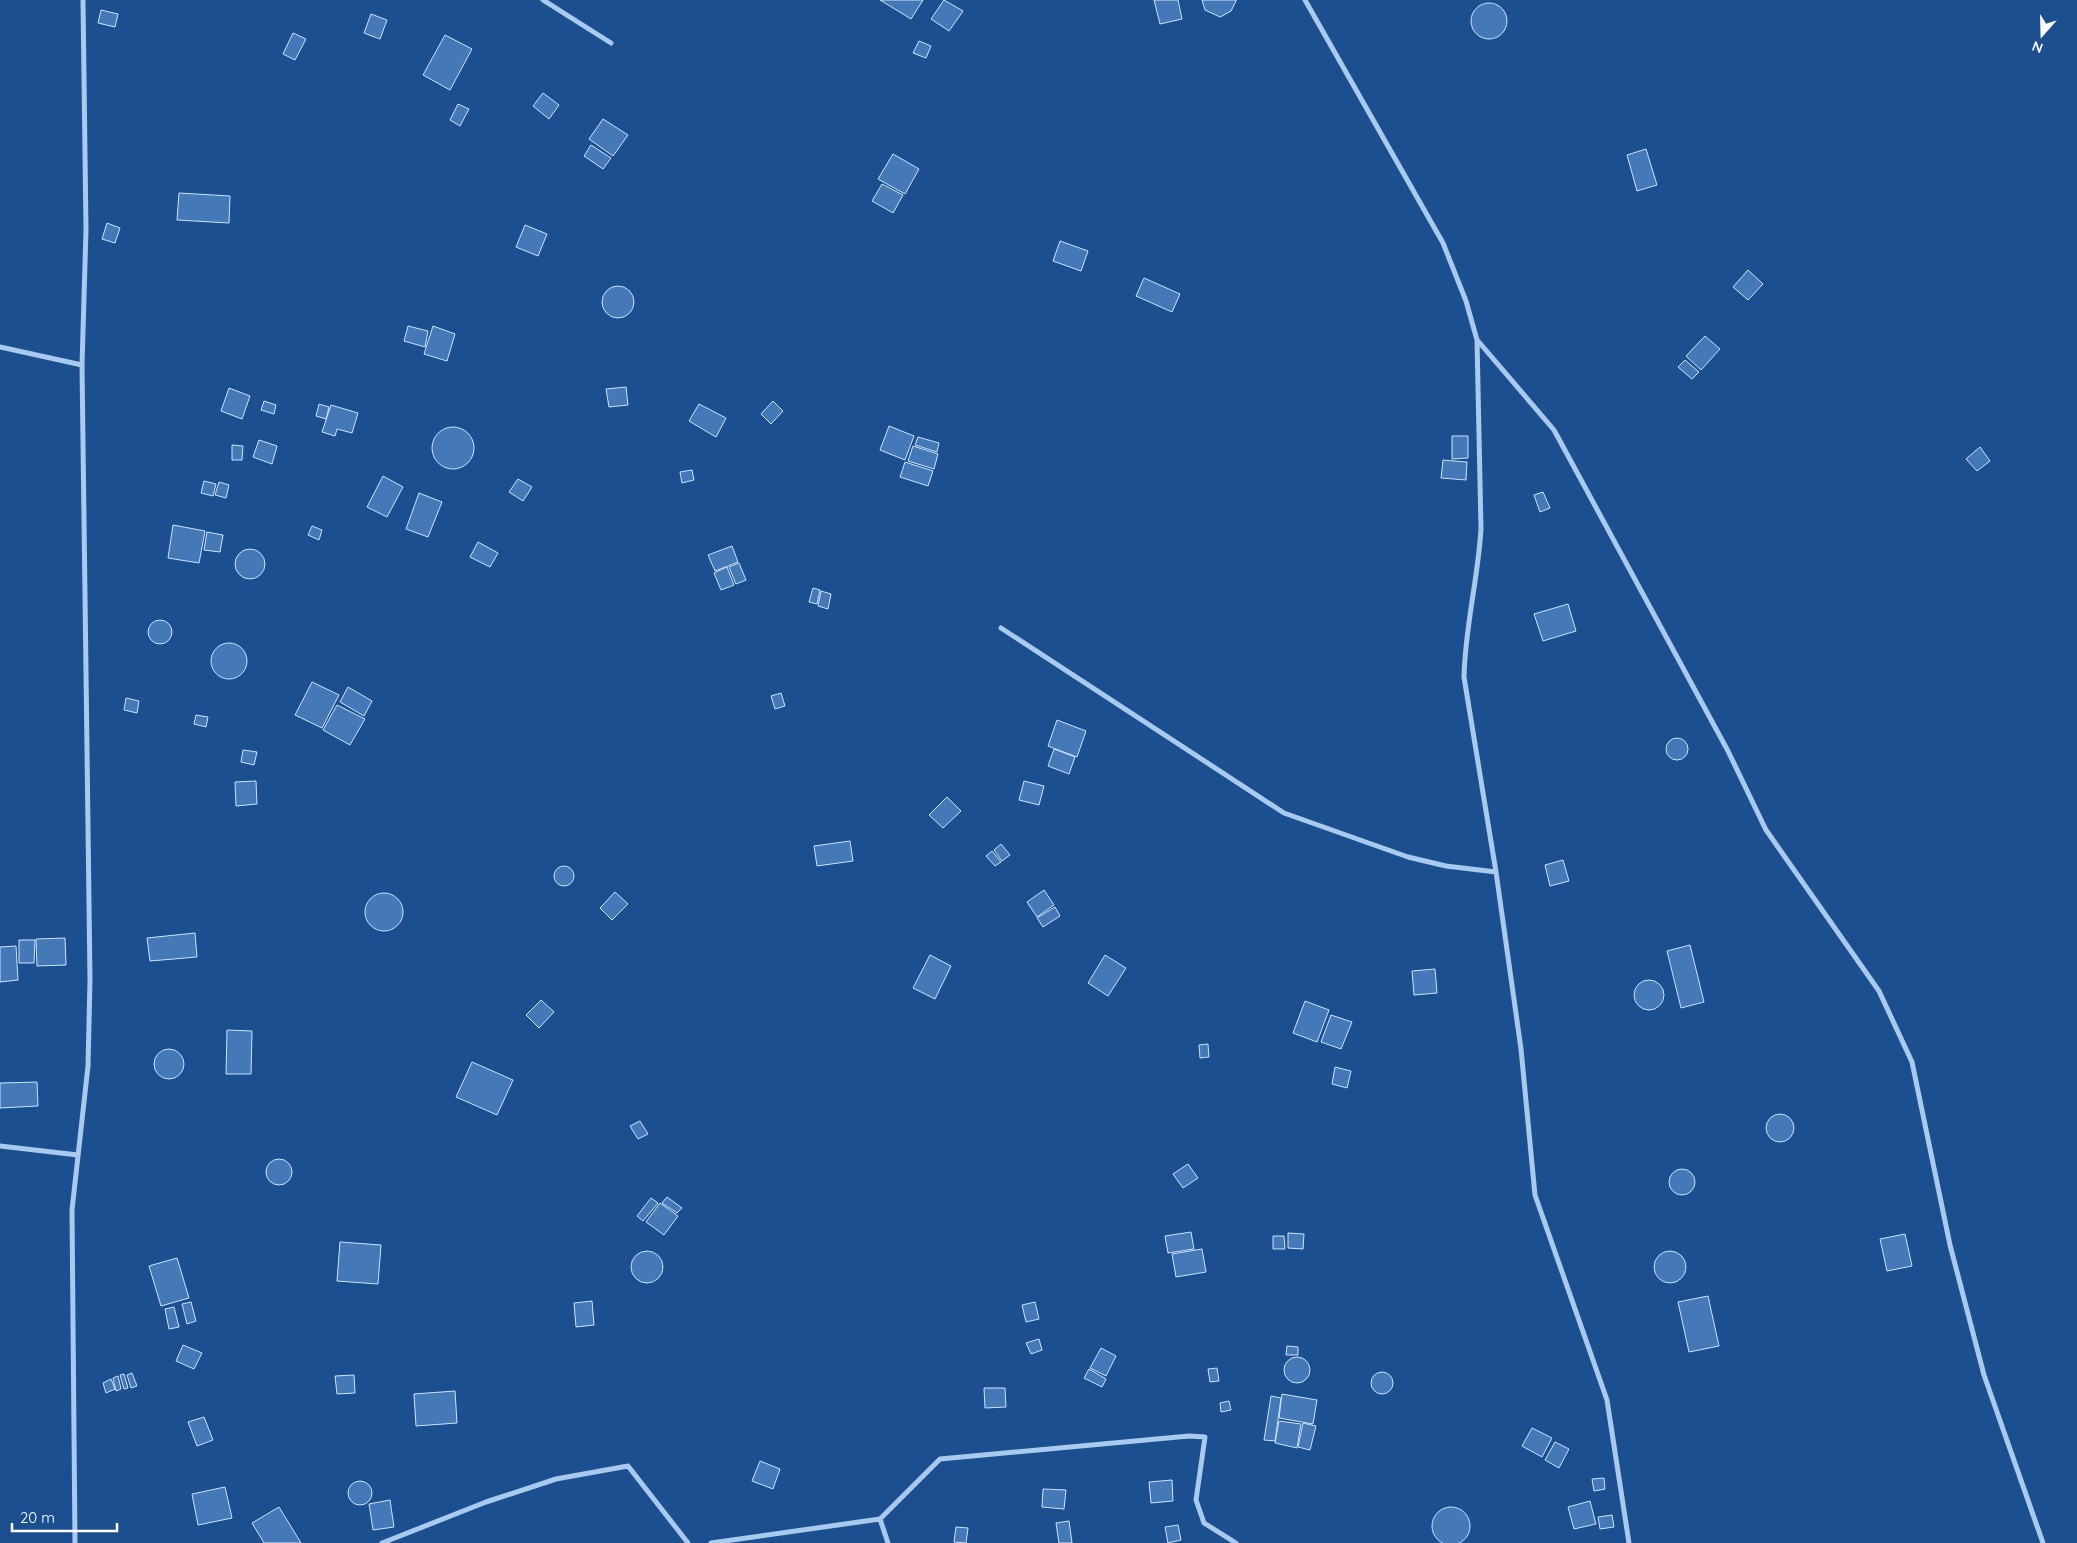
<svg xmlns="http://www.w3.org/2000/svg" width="2077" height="1543" viewBox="0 0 2077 1543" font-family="Quicksand,sans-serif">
<rect width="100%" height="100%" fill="#1b4f8f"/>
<path fill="#4478b7" stroke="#cfe3fa" d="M 880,0 L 923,0 L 911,19 Z
M 944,0 L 963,11 L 949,31 L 931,19 Z
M 1154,0 L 1178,0 L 1182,19 L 1160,24 Z
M 1202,0 L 1236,0 L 1236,1 L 1231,11 L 1220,17 L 1205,10 Z
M1471 21a18 18 0 1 1 36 0a18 18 0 1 1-36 0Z
M 101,10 L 118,14 L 115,27 L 98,23 Z
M 371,14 L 387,20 L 380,39 L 364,33 Z
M 293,33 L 306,39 L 295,60 L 283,54 Z
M 445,35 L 472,49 L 450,90 L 423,75 Z
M 919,41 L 931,46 L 926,58 L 913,53 Z
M 543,93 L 559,105 L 549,119 L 533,106 Z
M 458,104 L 469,109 L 460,126 L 450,120 Z
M 603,119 L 628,135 L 613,156 L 589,139 Z
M 591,145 L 611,158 L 603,169 L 584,156 Z
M 1646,149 L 1657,185 L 1637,191 L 1627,155 Z
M 893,154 L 919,169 L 905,194 L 878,179 Z
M 882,184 L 903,195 L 893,213 L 872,201 Z
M 179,193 L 230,196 L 229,223 L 177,220 Z
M 107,223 L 120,228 L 115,243 L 102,239 Z
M 525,225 L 547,234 L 538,256 L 516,247 Z
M 1060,241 L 1088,251 L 1081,271 L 1053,261 Z
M 1748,270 L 1763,284 L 1748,300 L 1733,287 Z
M 1144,278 L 1180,294 L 1172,312 L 1136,296 Z
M602 302a16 16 0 1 1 32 0a16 16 0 1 1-32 0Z
M 408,326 L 428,331 L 425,347 L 404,341 Z
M 433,326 L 455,334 L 447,361 L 424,354 Z
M 1705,336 L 1720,349 L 1701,370 L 1686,356 Z
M 1685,360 L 1699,372 L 1692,379 L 1678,367 Z
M 626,387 L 628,405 L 609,407 L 606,389 Z
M 229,388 L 250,396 L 242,419 L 221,411 Z
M 264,401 L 276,405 L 274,414 L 261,410 Z
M 773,401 L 783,411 L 771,424 L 761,414 Z
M 319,404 L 329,407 L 326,419 L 316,416 Z
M 699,404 L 726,418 L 716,437 L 689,421 Z
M 331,405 L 358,413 L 352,433 L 337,429 L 335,436 L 322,432 Z
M 889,426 L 914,436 L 905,460 L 880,450 Z
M432 448a21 21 0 1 1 42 0a21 21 0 1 1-42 0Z
M 1452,436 L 1468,436 L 1468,458 L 1452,459 Z
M 918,437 L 939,443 L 937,452 L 915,445 Z
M 259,440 L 277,446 L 272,464 L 253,457 Z
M 232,445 L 243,446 L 242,460 L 232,460 Z
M 913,446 L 938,454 L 934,469 L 908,461 Z
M 1980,447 L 1990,461 L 1977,471 L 1966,459 Z
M 1443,460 L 1467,462 L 1466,480 L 1441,478 Z
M 905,462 L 933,471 L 928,486 L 900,477 Z
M 692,470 L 694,480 L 682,483 L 680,472 Z
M 383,476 L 403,487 L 387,517 L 367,507 Z
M 518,479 L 532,487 L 523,501 L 509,492 Z
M 204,481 L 216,484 L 213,496 L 201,493 Z
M 219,482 L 229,485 L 226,498 L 215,495 Z
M 1543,492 L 1550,508 L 1540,512 L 1534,495 Z
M 419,493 L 442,502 L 428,537 L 406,529 Z
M 173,525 L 205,531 L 199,563 L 168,558 Z
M 312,526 L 322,530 L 319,540 L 308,535 Z
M 207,532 L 223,535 L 220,552 L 204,550 Z
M 478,542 L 498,553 L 490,567 L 470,557 Z
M 732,546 L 738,562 L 715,571 L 708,555 Z
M235 564a15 15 0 1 1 30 0a15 15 0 1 1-30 0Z
M 739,563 L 746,580 L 736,584 L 729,567 Z
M 727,567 L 734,585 L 721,590 L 714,573 Z
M 813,588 L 820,590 L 817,604 L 809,602 Z
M 821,591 L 831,594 L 828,609 L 818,606 Z
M 1568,604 L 1576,631 L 1543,641 L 1534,614 Z
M148 632a12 12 0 1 1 24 0a12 12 0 1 1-24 0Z
M211 661a18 18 0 1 1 36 0a18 18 0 1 1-36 0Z
M 312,682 L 339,695 L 322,728 L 295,715 Z
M 348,687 L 372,701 L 364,716 L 340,702 Z
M 781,693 L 785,706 L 775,709 L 771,696 Z
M 126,698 L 139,701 L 137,713 L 124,710 Z
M 337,705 L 365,719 L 350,745 L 323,730 Z
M 196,715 L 208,717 L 206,727 L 194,724 Z
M 1057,720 L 1086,731 L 1077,757 L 1048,746 Z
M1666 749a11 11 0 1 1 22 0a11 11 0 1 1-22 0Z
M 1054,749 L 1075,757 L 1069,774 L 1048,766 Z
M 243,750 L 257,752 L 254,765 L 241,762 Z
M 256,781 L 257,804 L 236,806 L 235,782 Z
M 1024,781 L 1044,786 L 1039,805 L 1019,800 Z
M 947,797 L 961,811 L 943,828 L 929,815 Z
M 850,841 L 853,861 L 817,866 L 814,846 Z
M 1001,844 L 1010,855 L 1002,861 L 994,850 Z
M 992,851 L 1001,862 L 995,866 L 986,856 Z
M 1563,860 L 1569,881 L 1550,886 L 1545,865 Z
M554 876a10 10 0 1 1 20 0a10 10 0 1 1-20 0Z
M 1044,890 L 1054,905 L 1037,917 L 1027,902 Z
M 615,892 L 628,904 L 612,920 L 600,908 Z
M365 912a19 19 0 1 1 38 0a19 19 0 1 1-38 0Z
M 1055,907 L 1060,916 L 1043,927 L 1037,918 Z
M 195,933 L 197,957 L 150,961 L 147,938 Z
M 65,938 L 66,965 L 37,966 L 36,939 Z
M 19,940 L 35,940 L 34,963 L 19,963 Z
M 1690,945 L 1704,1002 L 1681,1008 L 1667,951 Z
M 16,946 L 18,980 L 0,982 L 0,947 Z
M 930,955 L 951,966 L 935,999 L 913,988 Z
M 1105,955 L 1126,968 L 1108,996 L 1088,983 Z
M 1435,969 L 1437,993 L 1414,995 L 1412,971 Z
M1634 995a15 15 0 1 1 30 0a15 15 0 1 1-30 0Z
M 541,1000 L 554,1012 L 539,1028 L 526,1015 Z
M 1305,1001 L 1329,1010 L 1317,1042 L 1293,1033 Z
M 1331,1015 L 1352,1022 L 1341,1049 L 1321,1042 Z
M 227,1030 L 252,1031 L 251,1074 L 226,1074 Z
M 1208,1044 L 1209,1057 L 1200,1058 L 1199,1045 Z
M154 1064a15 15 0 1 1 30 0a15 15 0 1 1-30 0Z
M 472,1062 L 513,1080 L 497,1115 L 456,1097 Z
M 1335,1067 L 1351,1071 L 1347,1088 L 1332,1084 Z
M 37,1082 L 38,1106 L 0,1108 L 0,1083 Z
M1766 1128a14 14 0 1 1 28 0a14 14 0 1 1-28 0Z
M 640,1121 L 648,1134 L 638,1139 L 630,1126 Z
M266 1172a13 13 0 1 1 26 0a13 13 0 1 1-26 0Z
M 1188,1164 L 1198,1178 L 1183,1188 L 1173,1174 Z
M1669 1182a13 13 0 1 1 26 0a13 13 0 1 1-26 0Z
M 667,1197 L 682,1208 L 677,1213 L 662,1203 Z
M 651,1198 L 658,1203 L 643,1221 L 637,1216 Z
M 660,1203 L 678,1216 L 664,1235 L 646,1222 Z
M 1191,1232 L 1194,1249 L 1168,1253 L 1165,1236 Z
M 1288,1233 L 1304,1234 L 1303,1249 L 1288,1248 Z
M 1905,1234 L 1912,1266 L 1887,1271 L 1880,1239 Z
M 1273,1236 L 1284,1236 L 1285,1249 L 1273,1249 Z
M 340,1242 L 381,1245 L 378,1284 L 337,1281 Z
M 1202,1249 L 1206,1272 L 1176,1277 L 1172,1254 Z
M1654 1267a16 16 0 1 1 32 0a16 16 0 1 1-32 0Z
M631 1267a16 16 0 1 1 32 0a16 16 0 1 1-32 0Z
M 177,1258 L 189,1298 L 161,1306 L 149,1266 Z
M 1708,1296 L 1719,1346 L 1689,1352 L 1678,1302 Z
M 592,1301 L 594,1325 L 576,1327 L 574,1303 Z
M 191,1302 L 196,1321 L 187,1324 L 182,1304 Z
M 1035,1302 L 1039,1319 L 1026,1322 L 1022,1305 Z
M 174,1307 L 179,1327 L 169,1329 L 165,1309 Z
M 1039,1339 L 1042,1350 L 1031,1354 L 1026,1343 Z
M 183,1345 L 202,1353 L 194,1369 L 176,1361 Z
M 1287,1346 L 1298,1347 L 1298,1355 L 1286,1355 Z
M 1101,1348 L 1116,1356 L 1106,1376 L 1090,1368 Z
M1284 1370a13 13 0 1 1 26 0a13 13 0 1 1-26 0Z
M 1217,1368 L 1219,1381 L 1210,1382 L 1208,1369 Z
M 1089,1369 L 1106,1379 L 1102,1387 L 1084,1378 Z
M1371 1383a11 11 0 1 1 22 0a11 11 0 1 1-22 0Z
M 132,1373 L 137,1386 L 131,1388 L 127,1375 Z
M 124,1374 L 128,1388 L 124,1389 L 120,1375 Z
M 354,1375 L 355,1393 L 337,1394 L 335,1376 Z
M 118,1376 L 121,1389 L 116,1391 L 113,1378 Z
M 111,1379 L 115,1389 L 106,1393 L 103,1383 Z
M 984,1388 L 1005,1388 L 1006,1407 L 985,1408 Z
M 455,1391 L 457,1423 L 416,1426 L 414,1394 Z
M 1282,1394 L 1317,1400 L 1313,1424 L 1279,1418 Z
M 1271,1396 L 1281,1398 L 1275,1441 L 1264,1440 Z
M 1229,1401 L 1231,1410 L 1221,1412 L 1220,1403 Z
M 204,1417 L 213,1440 L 197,1446 L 188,1422 Z
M 1279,1421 L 1301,1424 L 1297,1448 L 1275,1443 Z
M 1303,1423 L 1316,1426 L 1310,1450 L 1298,1447 Z
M 1532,1428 L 1552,1438 L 1542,1457 L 1522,1446 Z
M 1555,1442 L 1569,1449 L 1559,1468 L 1545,1460 Z
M 760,1461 L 780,1469 L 773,1489 L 752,1481 Z
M 1604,1478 L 1605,1489 L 1594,1491 L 1592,1479 Z
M 1172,1480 L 1173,1501 L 1151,1503 L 1149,1482 Z
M348 1493a12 12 0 1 1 24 0a12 12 0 1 1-24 0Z
M 225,1487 L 232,1518 L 198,1525 L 192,1494 Z
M 1043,1489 L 1066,1490 L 1064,1509 L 1042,1507 Z
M 390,1500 L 394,1527 L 373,1530 L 369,1504 Z
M 1590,1501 L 1596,1524 L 1574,1529 L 1568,1507 Z
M 279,1507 L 301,1543 L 264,1543 L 252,1523 Z
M1432 1526a19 19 0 1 1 38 0a19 19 0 1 1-38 0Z
M 1612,1515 L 1614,1527 L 1600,1529 L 1598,1517 Z
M 1069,1521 L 1072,1543 L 1059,1543 L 1056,1523 Z
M 1178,1525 L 1181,1540 L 1168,1543 L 1165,1527 Z
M 956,1527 L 968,1528 L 966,1543 L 954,1542 Z"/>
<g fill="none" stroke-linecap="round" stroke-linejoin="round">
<path stroke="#a9c9ee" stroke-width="5" d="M 543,0 L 611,43
M 1305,0 L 1443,243 L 1466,301 L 1477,340 L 1481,529 C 1478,579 1465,627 1464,677 L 1496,872 L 1521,1049 L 1535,1195 L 1607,1400 L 1629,1543
M 1478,341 L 1554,430 L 1728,751 L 1766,830 L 1879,991 L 1912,1062 L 1950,1245 L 1984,1375 L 2043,1543
M 0,347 L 82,365
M 1001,628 L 1284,813 L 1408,857 L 1446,866 L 1496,872
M 0,1146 L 78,1155
M 75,1543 L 72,1210 L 88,1066 L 90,980 L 82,365 L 86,230 L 83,0
M 382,1543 L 486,1502 L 556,1479 L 628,1466 L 688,1543
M 711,1543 L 880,1519
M 888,1543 L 880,1519 L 940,1459 L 1189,1436 L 1205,1437 L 1196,1500 L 1204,1523 L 1236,1543"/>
</g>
<g transform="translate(2042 35) rotate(200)" stroke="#1b4f8f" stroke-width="4" paint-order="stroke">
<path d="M0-4L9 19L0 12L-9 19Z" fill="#ffffff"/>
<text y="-8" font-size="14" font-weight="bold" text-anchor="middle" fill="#ffffff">N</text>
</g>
<path d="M12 1523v8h105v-8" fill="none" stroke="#ffffff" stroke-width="2.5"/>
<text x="20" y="1523" font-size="15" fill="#ffffff" stroke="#1b4f8f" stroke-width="4" paint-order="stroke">20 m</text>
</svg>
